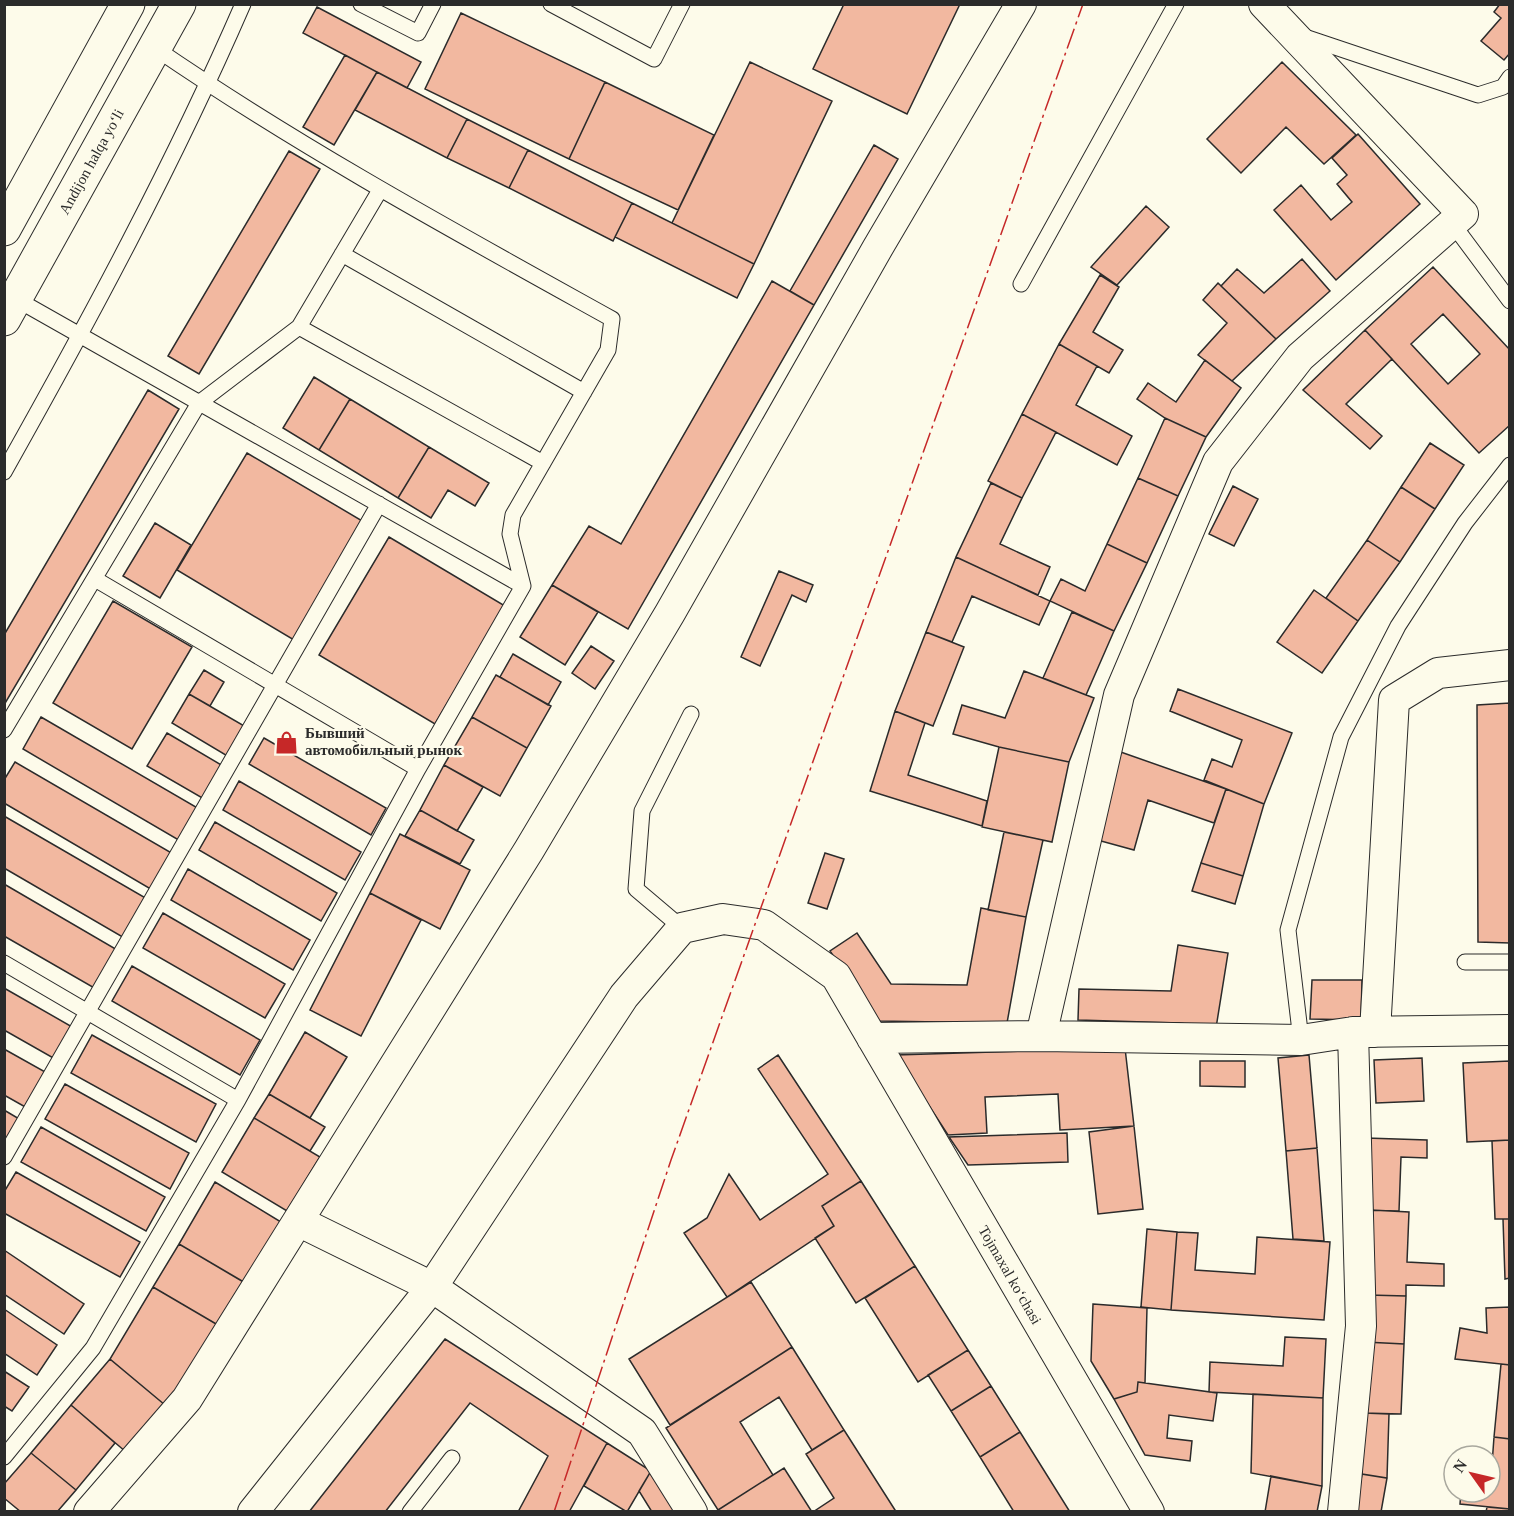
<svg xmlns="http://www.w3.org/2000/svg" width="1514" height="1516" viewBox="0 0 1514 1516" font-family="'Times New Roman',serif">
<rect width="100%" height="100%" fill="#fdfbea"/>
<path fill="#f2b8a0" stroke="#2b2b2b" stroke-width="1.5" fill-rule="evenodd" d="M 844,4 L 960,4 L 907,114 L 813,69 Z
M 1500,4 L 1510,4 L 1510,53 L 1504,60 L 1481,41 L 1501,18 L 1494,12 Z
M 317,7 L 421,62 L 407,88 L 303,33 Z
M 461,13 L 605,82 L 569,159 L 425,89 Z
M 345,55 L 377,72 L 334,145 L 303,127 Z
M 750,62 L 832,101 L 754,264 L 672,223 Z
M 1282,62 L 1356,135 L 1324,164 L 1286,127 L 1241,173 L 1207,139 Z
M 377,72 L 467,119 L 447,158 L 355,110 Z
M 605,82 L 714,135 L 678,210 L 569,159 Z
M 467,119 L 528,150 L 509,188 L 447,158 Z
M 1358,134 L 1420,204 L 1336,280 L 1274,210 L 1301,185 L 1331,220 L 1352,202 L 1337,184 L 1347,175 L 1332,158 Z
M 874,145 L 898,159 L 814,305 L 790,291 Z
M 528,150 L 632,203 L 613,241 L 509,188 Z
M 289,151 L 320,169 L 199,374 L 168,356 Z
M 632,203 L 754,264 L 737,298 L 615,237 Z
M 1146,206 L 1169,227 L 1117,285 L 1091,267 Z
M 1302,259 L 1330,291 L 1276,339 L 1221,286 L 1237,269 L 1264,293 Z
M 1433,267 L 1510,350 L 1510,425 L 1479,453 L 1365,330 ZM 1443,314 L 1480,354 L 1448,384 L 1411,344 Z
M 1100,275 L 1119,287 L 1093,332 L 1123,350 L 1109,373 L 1059,344 Z
M 772,281 L 814,305 L 628,629 L 552,585 L 589,526 L 621,544 Z
M 1218,283 L 1276,339 L 1232,381 L 1198,355 L 1227,323 L 1203,300 Z
M 1365,330 L 1392,359 L 1346,404 L 1382,436 L 1370,449 L 1303,390 Z
M 1059,344 L 1097,366 L 1076,405 L 1132,436 L 1117,465 L 1022,414 Z
M 1205,360 L 1241,388 L 1206,437 L 1165,418 L 1137,399 L 1148,383 L 1176,402 Z
M 314,377 L 350,399 L 319,450 L 283,428 Z
M 148,390 L 179,409 L 4,705 L 4,635 Z
M 350,399 L 429,447 L 398,498 L 319,450 Z
M 1022,414 L 1056,432 L 1022,498 L 988,481 Z
M 1165,418 L 1206,437 L 1178,496 L 1138,478 Z
M 1430,443 L 1464,465 L 1435,509 L 1401,487 Z
M 429,447 L 489,483 L 475,506 L 448,490 L 431,518 L 398,498 Z
M 247,453 L 364,522 L 294,640 L 177,570 Z
M 1138,478 L 1178,496 L 1147,563 L 1107,544 Z
M 991,483 L 1022,498 L 1000,544 L 1050,567 L 1038,595 L 956,557 Z
M 1233,486 L 1258,499 L 1234,546 L 1209,534 Z
M 1401,487 L 1435,509 L 1400,562 L 1367,540 Z
M 155,523 L 191,545 L 160,598 L 123,576 Z
M 389,537 L 505,606 L 435,724 L 319,655 Z
M 1367,540 L 1400,562 L 1358,621 L 1326,598 Z
M 1107,544 L 1147,563 L 1114,631 L 1050,601 L 1061,579 L 1085,591 Z
M 956,557 L 1050,601 L 1039,625 L 972,596 L 952,642 L 926,632 Z
M 779,571 L 813,585 L 806,602 L 792,595 L 760,666 L 741,657 Z
M 552,585 L 598,612 L 565,665 L 520,637 Z
M 1314,590 L 1358,621 L 1322,673 L 1277,642 Z
M 113,601 L 192,647 L 132,749 L 53,703 Z
M 1072,612 L 1114,631 L 1086,695 L 1043,678 Z
M 926,632 L 964,647 L 933,726 L 895,711 Z
M 591,646 L 614,661 L 595,689 L 572,673 Z
M 513,654 L 561,682 L 548,705 L 500,677 Z
M 204,670 L 224,682 L 210,706 L 189,694 Z
M 1024,671 L 1094,698 L 1069,762 L 999,747 L 953,734 L 962,705 L 1005,718 Z
M 496,675 L 551,706 L 527,748 L 472,717 Z
M 1178,689 L 1292,733 L 1264,804 L 1204,780 L 1212,759 L 1232,767 L 1242,740 L 1170,711 Z
M 189,694 L 246,727 L 229,757 L 172,723 Z
M 1510,703 L 1510,943 L 1478,942 L 1477,705 Z
M 895,711 L 925,723 L 908,775 L 987,801 L 982,826 L 870,791 Z
M 41,717 L 201,810 L 182,842 L 23,749 Z
M 472,717 L 527,748 L 500,796 L 444,765 Z
M 167,733 L 223,766 L 204,799 L 147,766 Z
M 264,738 L 386,808 L 371,835 L 249,764 Z
M 999,747 L 1069,762 L 1052,842 L 982,827 Z
M 1115,750 L 1226,789 L 1214,823 L 1148,800 L 1134,850 L 1090,838 Z
M 15,762 L 175,855 L 154,891 L 4,803 L 4,780 Z
M 444,765 L 483,787 L 457,831 L 420,810 Z
M 239,781 L 361,852 L 345,880 L 223,810 Z
M 1226,789 L 1264,804 L 1243,876 L 1201,863 Z
M 420,810 L 474,840 L 460,864 L 405,836 Z
M 4,816 L 149,900 L 126,939 L 4,868 Z
M 215,822 L 337,893 L 321,921 L 199,850 Z
M 1004,832 L 1043,840 L 1026,917 L 988,910 Z
M 400,834 L 470,870 L 440,929 L 370,893 Z
M 825,853 L 844,859 L 827,909 L 808,903 Z
M 1201,863 L 1243,876 L 1235,904 L 1192,891 Z
M 188,869 L 310,940 L 293,970 L 171,900 Z
M 4,884 L 119,951 L 96,989 L 4,936 Z
M 370,893 L 421,920 L 361,1036 L 310,1010 Z
M 981,908 L 1026,917 L 1007,1023 L 877,1021 L 830,951 L 857,933 L 891,984 L 967,985 Z
M 163,913 L 285,984 L 265,1018 L 143,948 Z
M 1178,945 L 1228,953 L 1216,1028 L 1179,1023 L 1078,1020 L 1079,989 L 1171,991 Z
M 132,966 L 260,1040 L 240,1075 L 112,1001 Z
M 1312,980 L 1362,980 L 1361,1020 L 1310,1019 Z
M 4,988 L 74,1028 L 55,1059 L 4,1030 Z
M 305,1032 L 347,1057 L 310,1118 L 269,1094 Z
M 92,1035 L 216,1104 L 196,1142 L 71,1073 Z
M 1125,1048 L 1134,1126 L 1060,1130 L 1058,1094 L 985,1097 L 987,1133 L 948,1135 L 896,1055 Z
M 4,1049 L 47,1073 L 27,1108 L 4,1095 Z
M 778,1055 L 861,1181 L 822,1206 L 834,1226 L 727,1297 L 684,1233 L 707,1218 L 729,1174 L 760,1220 L 828,1174 L 758,1069 Z
M 1309,1055 L 1317,1148 L 1286,1151 L 1278,1058 Z
M 1422,1058 L 1424,1101 L 1376,1103 L 1374,1060 Z
M 1200,1061 L 1245,1061 L 1245,1087 L 1200,1086 Z
M 1510,1061 L 1510,1140 L 1467,1142 L 1463,1063 Z
M 65,1084 L 189,1153 L 170,1189 L 45,1119 Z
M 269,1094 L 325,1127 L 310,1151 L 254,1118 Z
M 4,1110 L 21,1120 L 4,1148 Z
M 254,1118 L 320,1157 L 287,1211 L 222,1172 Z
M 1134,1126 L 1143,1209 L 1098,1214 L 1089,1132 Z
M 41,1127 L 165,1197 L 146,1231 L 21,1162 Z
M 1067,1133 L 1068,1162 L 968,1165 L 949,1137 Z
M 1366,1138 L 1427,1140 L 1427,1158 L 1401,1157 L 1399,1211 L 1363,1210 Z
M 1510,1140 L 1510,1219 L 1495,1219 L 1492,1141 Z
M 1317,1148 L 1324,1241 L 1293,1239 L 1286,1151 Z
M 16,1172 L 140,1242 L 120,1277 L 4,1213 L 4,1192 Z
M 861,1181 L 915,1266 L 856,1303 L 815,1238 L 834,1226 L 822,1206 Z
M 215,1182 L 281,1222 L 245,1283 L 179,1244 Z
M 1371,1210 L 1409,1212 L 1407,1262 L 1444,1264 L 1444,1286 L 1406,1285 L 1406,1296 L 1368,1295 Z
M 1503,1219 L 1510,1219 L 1510,1278 L 1505,1279 Z
M 1147,1229 L 1177,1232 L 1171,1310 L 1141,1307 Z
M 1177,1232 L 1198,1233 L 1195,1270 L 1255,1274 L 1257,1237 L 1330,1242 L 1324,1320 L 1171,1310 Z
M 179,1244 L 249,1285 L 223,1328 L 153,1287 Z
M 4,1250 L 84,1304 L 64,1334 L 4,1294 Z
M 915,1266 L 968,1350 L 918,1382 L 865,1298 Z
M 751,1282 L 792,1347 L 670,1425 L 629,1359 Z
M 153,1287 L 223,1328 L 165,1405 L 110,1359 Z
M 1368,1295 L 1406,1296 L 1404,1344 L 1365,1342 Z
M 1093,1304 L 1147,1308 L 1145,1383 L 1138,1382 L 1137,1392 L 1114,1399 L 1091,1361 Z
M 1510,1307 L 1510,1365 L 1455,1359 L 1460,1328 L 1487,1333 L 1486,1308 Z
M 4,1309 L 57,1345 L 37,1375 L 4,1353 Z
M 1285,1337 L 1326,1339 L 1323,1398 L 1209,1392 L 1210,1362 L 1283,1366 Z
M 445,1339 L 607,1443 L 569,1512 L 518,1512 L 548,1456 L 470,1403 L 385,1512 L 309,1512 Z
M 1365,1342 L 1404,1344 L 1401,1414 L 1363,1413 Z
M 792,1347 L 844,1430 L 812,1450 L 779,1397 L 740,1422 L 773,1475 L 718,1510 L 666,1428 Z
M 968,1350 L 991,1386 L 951,1411 L 928,1375 Z
M 110,1359 L 165,1405 L 126,1452 L 71,1405 Z
M 1501,1364 L 1510,1365 L 1510,1439 L 1494,1437 Z
M 4,1371 L 29,1387 L 12,1411 L 4,1406 Z
M 1138,1382 L 1217,1393 L 1213,1421 L 1169,1415 L 1167,1438 L 1192,1441 L 1190,1461 L 1145,1455 L 1114,1399 L 1137,1392 Z
M 991,1386 L 1020,1432 L 980,1457 L 951,1411 Z
M 1253,1394 L 1323,1398 L 1322,1486 L 1251,1473 Z
M 71,1405 L 115,1443 L 76,1490 L 31,1453 Z
M 1363,1413 L 1389,1414 L 1387,1478 L 1362,1474 Z
M 844,1430 L 895,1510 L 893,1512 L 813,1512 L 834,1498 L 806,1454 Z
M 1020,1432 L 1070,1512 L 1014,1512 L 980,1457 Z
M 1494,1437 L 1510,1439 L 1510,1509 L 1460,1504 L 1461,1492 L 1490,1492 Z
M 607,1443 L 651,1471 L 627,1512 L 584,1486 Z
M 31,1453 L 76,1490 L 57,1512 L 21,1512 L 4,1498 L 4,1484 Z
M 784,1468 L 812,1512 L 719,1512 L 718,1510 Z
M 651,1471 L 675,1512 L 652,1512 L 639,1491 Z
M 1362,1474 L 1387,1478 L 1381,1512 L 1355,1512 Z
M 1271,1476 L 1322,1486 L 1317,1512 L 1265,1512 Z
M 1487,1507 L 1510,1509 L 1510,1512 L 1486,1512 Z"/>
<g fill="none" stroke-linecap="round" stroke-linejoin="round">
<defs>
<path id="lane" d="M 361,4 L 418,33 L 433,4
M 551,4 L 654,59 L 682,4
M 1302,36 L 1478,95 L 1503,87 L 1510,77
M 1452,223 L 1510,301
M 342,254 L 584,392
M 1021,284 L 1176,4
M 16,299 L 523,586
M 299,327 L 543,463
M 4,472 C 90,319 173,165 243,4
M 95,579 L 418,769
M 4,730 L 199,403 L 299,327 L 380,190
M 682,928 L 636,889 L 642,811 L 691,714
M 1465,962 L 1510,962
M 4,963 L 238,1100
M 1301,1040 L 1288,930 L 1341,737 L 1398,626 L 1465,523 L 1510,465
M 4,1157 L 379,504
M 4,1457 L 93,1348 L 238,1100 L 418,769 L 523,586 L 510,534 L 513,515 L 608,350 L 612,319 C 457,233 301,148 155,48
M 410,1512 L 452,1458"/>
<path id="street" d="M 1375,1032 L 1394,700 L 1438,673 L 1510,665
M 1041,1036 L 1119,695 L 1218,462 L 1300,357 L 1463,214 L 1264,4
M 872,1038 L 1041,1036 L 1301,1040 L 1353,1032 L 1510,1030
M 298,1221 L 432,1287 L 642,1432 L 692,1512
M 89,1512 L 187,1399 L 529,850 L 670,613 L 877,249 L 1021,4
M 253,1512 L 432,1287 L 624,996 L 682,928 L 723,919 L 764,925 L 836,976 L 1149,1512
M 1343,1512 L 1361,1326 L 1353,1032"/>
<g id="highway">
<path d="M 4,229 L 128,4"/>
<path id="s1" d="M 4,319 L 179,4"/>
</g>
</defs>
<use href="#lane" stroke="#2b2b2b" stroke-width="17"/>
<use href="#street" stroke="#2b2b2b" stroke-width="32"/>
<use href="#highway" stroke="#2b2b2b" stroke-width="35"/>
<use href="#lane" stroke="#fdfbea" stroke-width="15"/>
<use href="#street" stroke="#fdfbea" stroke-width="30"/>
<use href="#highway" stroke="#fdfbea" stroke-width="33"/>
<path stroke="#c62828" stroke-width="1.5" stroke-dasharray="21 4.5 3 4.5" stroke-linecap="butt" d="M 554,1512 L 671,1160 L 1083,4"/>
</g>
<defs>
<symbol id="shop-bare" viewBox="-9 -9 18 18"><path d="M-5-2.5h2.3a2.7 3.5 0 0 1 5.4 0H5L5.5 6h-11ZM-1.5-2.5h3a1.5 2.3 0 0 0-3 0Z" fill="#c62828" stroke="#fdfbea" stroke-width="2.5" paint-order="stroke"/></symbol>
</defs>
<g fill-rule="evenodd">
<use href="#shop-bare" x="270" y="726" width="33" height="33"/>
</g>
<g text-anchor="middle" dominant-baseline="central" stroke-width="4.5" stroke-linejoin="round" paint-order="stroke">
<g font-size="15" fill="#2b2b2b" stroke="#fdfbea">
<text stroke="none"><textPath href="#s1" startOffset="180">Andijon halqa yo‘li</textPath></text>
<text transform="translate(1010 1275) rotate(60)">Tojmaxal koʻchasi</text>
</g>
<g font-size="15" font-weight="bold" fill="#2b2b2b" stroke="#fdfbea" text-anchor="start">
<text x="305" y="733">Бывший<tspan x="305" dy="17">автомобильный рынок</tspan></text>
</g>
</g>
<rect width="1514" height="1516" fill="none" stroke="#2b2b2b" stroke-width="12"/>
<g transform="translate(1472 1474) rotate(304)"><circle r="28" fill="#fdfbea" stroke="#a9a89e" stroke-width="1.5"/>
<path d="M0-4.5L10 22L0 15L-10 22Z" fill="#c62828"/>
<text y="-9" font-size="16" font-weight="bold" text-anchor="middle" fill="#2b2b2b">N</text>
</g>
</svg>
